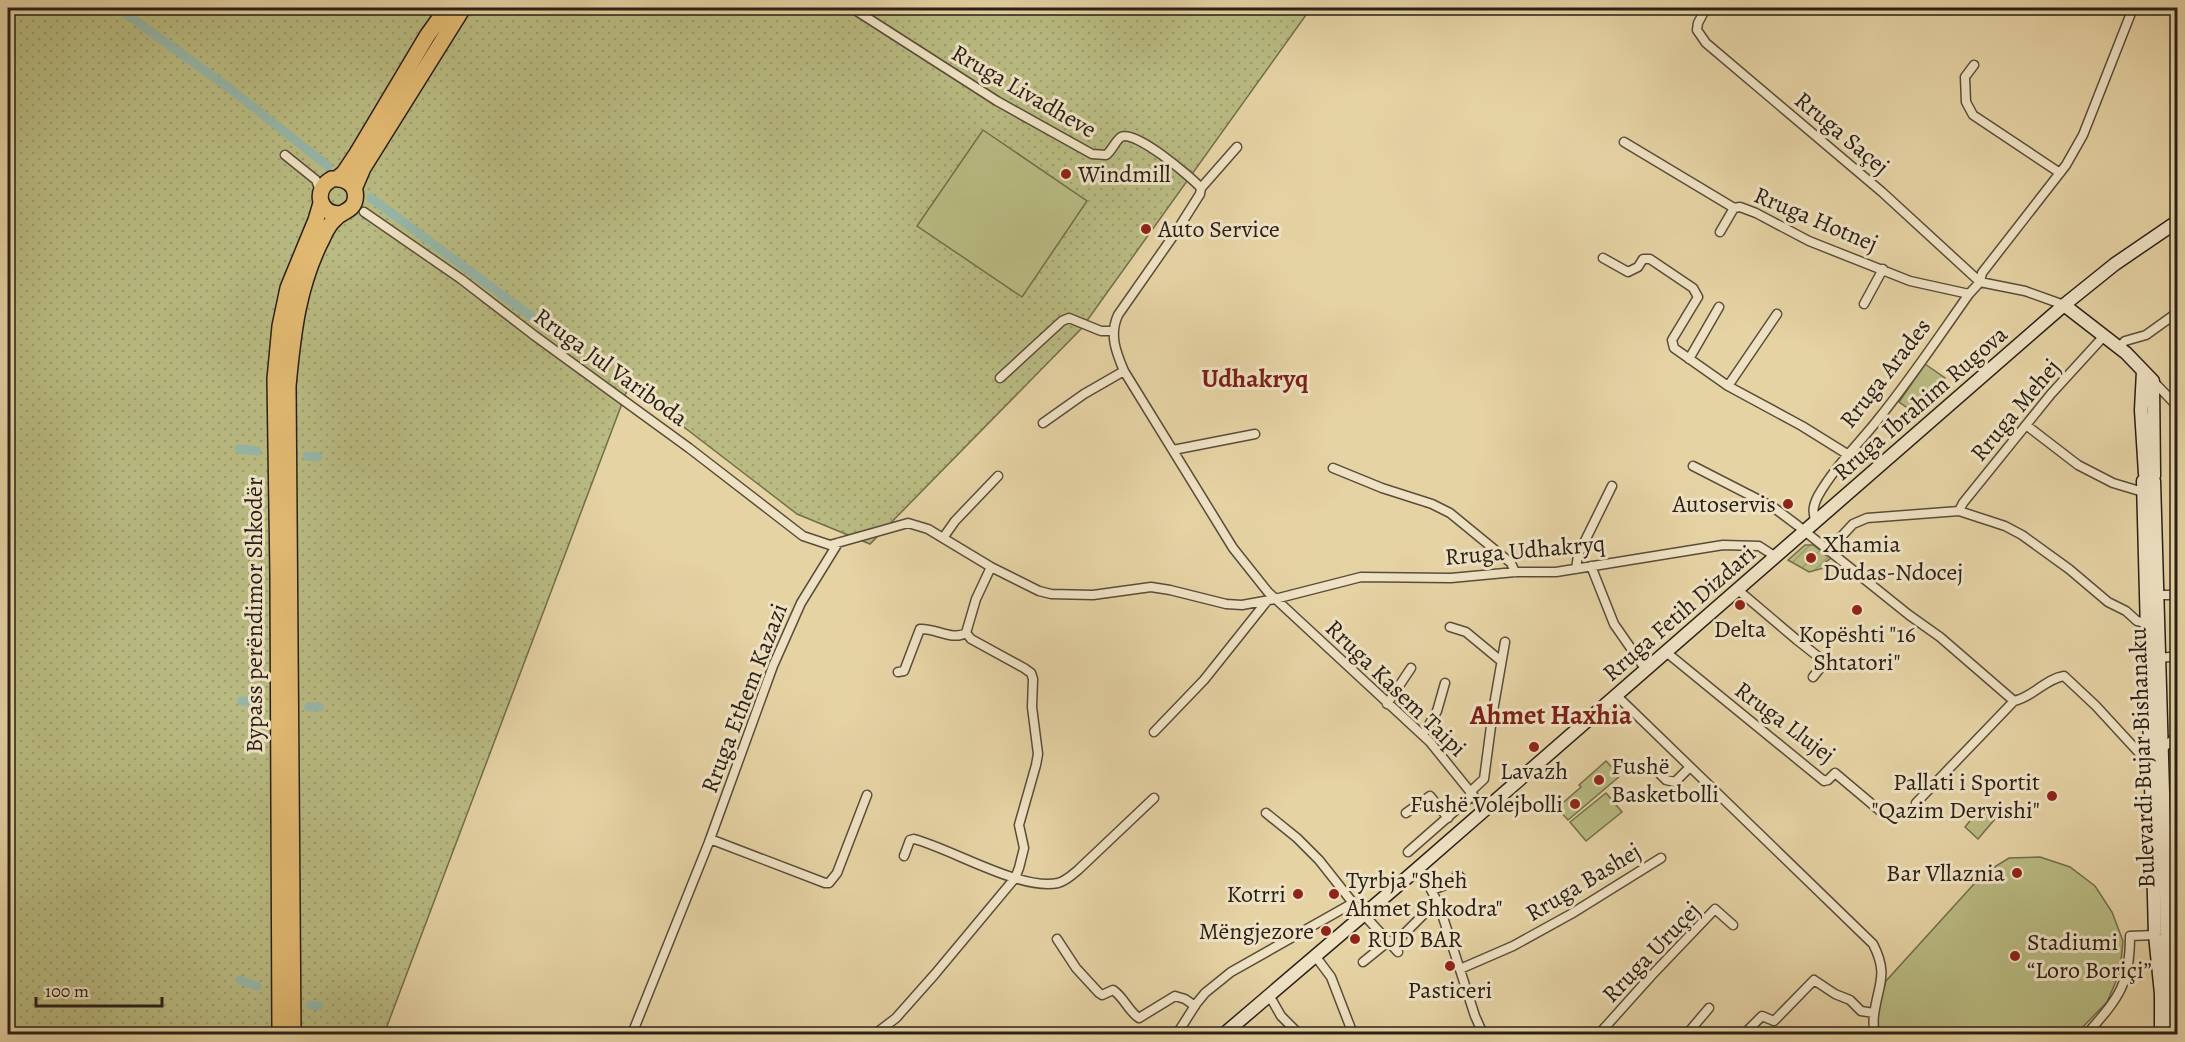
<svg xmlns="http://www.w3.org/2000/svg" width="2185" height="1042" viewBox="0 0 2185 1042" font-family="Alegreya,serif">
<defs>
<pattern id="park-dots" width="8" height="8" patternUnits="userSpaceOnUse" patternTransform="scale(1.5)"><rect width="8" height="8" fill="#b9bb82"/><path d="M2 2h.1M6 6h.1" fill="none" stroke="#9fa070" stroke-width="1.8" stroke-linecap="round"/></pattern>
<pattern id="garden-furrows" width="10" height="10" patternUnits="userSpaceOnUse" patternTransform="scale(1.5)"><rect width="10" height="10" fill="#b9bb82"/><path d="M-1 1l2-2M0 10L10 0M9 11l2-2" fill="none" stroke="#9fa070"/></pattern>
</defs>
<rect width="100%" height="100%" fill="#e6d3a4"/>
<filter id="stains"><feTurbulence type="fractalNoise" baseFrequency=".00333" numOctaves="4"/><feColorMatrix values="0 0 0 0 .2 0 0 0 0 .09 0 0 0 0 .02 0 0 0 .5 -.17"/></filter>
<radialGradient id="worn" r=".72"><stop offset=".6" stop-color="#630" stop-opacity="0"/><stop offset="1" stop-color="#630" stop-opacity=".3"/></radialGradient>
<path fill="url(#park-dots)" stroke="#716e4c" stroke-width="1.5" d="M 8,8 L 1311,8 L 1081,329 L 870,544 L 797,514 L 629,385 L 384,1034 L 8,1034 Z"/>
<path fill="url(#garden-furrows)" stroke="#716e4c" stroke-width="1.5" d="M 1805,545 L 1813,545 L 1831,558 L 1826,562 L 1824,568 L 1809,572 L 1788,560 Z"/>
<path fill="#b9bb82" stroke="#716e4c" stroke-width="1.5" d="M 983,130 L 1087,201 L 1022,297 L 917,226 Z
M 1925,364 L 1945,378 L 1919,416 L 1899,402 Z
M 1606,761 L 1620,776 L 1568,820 L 1557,808 L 1581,787 L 1579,785 Z
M 1606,793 L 1622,812 L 1586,841 L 1570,822 Z
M 1981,807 L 1995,819 L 1978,839 L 1965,827 Z
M 2040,857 L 2070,867 L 2095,886 L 2112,912 L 2123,941 L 2120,972 L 2107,1002 L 2076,1034 L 1875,1034 L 1877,1009 L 1886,981 L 1983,874 L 2009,858 Z"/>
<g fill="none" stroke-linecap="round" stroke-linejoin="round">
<path stroke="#96b7a9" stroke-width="9" d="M 118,8 L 229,88 L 328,166
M 371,198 L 539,322
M 239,449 L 257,451
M 307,456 L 318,457
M 241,701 L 258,702
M 309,707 L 319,707
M 240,980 L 257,986
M 310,1005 L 319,1006"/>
<defs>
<path id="street" d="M 852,8 L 997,101 L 1083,149 L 1092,154 L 1106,155 C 1112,151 1115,141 1121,137 C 1135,129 1191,177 1201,188
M 1706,8 L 1698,23 L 1697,30 L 1706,43 L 1882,192 L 1980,282 L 2025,291 L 2064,305
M 1974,65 L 1965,77 L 1966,102 L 1973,115 L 2060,173
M 1624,142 L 1734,208
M 1237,147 L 1201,188 L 1200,194 L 1176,232 L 1118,315 C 1109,335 1116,352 1124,371 L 1233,548 L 1268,592 L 1430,742 L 1485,810
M 285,155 L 316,180 L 320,191
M 364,212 L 461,279 L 535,336 L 689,448 L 803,536 L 830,545 L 908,523 L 928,529 L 991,567 L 1039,591 L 1051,594 L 1093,595 L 1151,587 L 1170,590 L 1226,604 L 1242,605 L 1275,599 L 1361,577 L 1451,578 L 1515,572 L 1556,572 L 1723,545 L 1759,546 L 1776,557
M 1720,232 L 1734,208 L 1740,207 L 1756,213 L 1809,241 L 1910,281 L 1969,294
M 1603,258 L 1628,272 L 1638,267 L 1643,259 L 1650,259 L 1693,288 L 1698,297 L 1672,340 L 1674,348 L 1728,386 L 1802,426 L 1847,454
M 1864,304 L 1883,269
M 2119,347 L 2125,341 L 2146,335 L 2178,312
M 1689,359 L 1719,307
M 1000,378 L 1062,321 L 1069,318 L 1101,331 L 1113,331
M 2153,381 L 2178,407
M 1728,386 L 1777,314
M 1043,423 L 1084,394 L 1124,371
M 2026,425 L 2078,465 L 2113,483 L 2143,492
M 1173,450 L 1255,434
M 1693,466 L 1773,507 L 1797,525 L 1909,615 L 1940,637 L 2014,701
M 1333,468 L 1382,488 L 1432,504 L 1450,513 L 1511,563 L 1515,572
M 1959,511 L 1963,503 L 2051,394 L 2104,336
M 1816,522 C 1812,512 1813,506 1818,496 C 1835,466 1859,444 1880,417 C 1912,377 1940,335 1969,294 L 1980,282 L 1982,273 L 2066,165 L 2083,135 L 2133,8
M 943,538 L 955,521 L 998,476
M 1828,551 L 1853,524 L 1867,518 L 1959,511 L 2005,526 L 2022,535 L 2069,569 L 2108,602 L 2126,611 L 2137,621 L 2151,624
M 1591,566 L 1614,624 L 1646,670
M 1576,569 L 1578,555 L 1612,486
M 1738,590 L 1797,640 L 1825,662 L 1813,677
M 2158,595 L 2178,595
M 1450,627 L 1466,632 L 1501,661
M 1666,652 L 1824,781 L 1828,780 L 1835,773 L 1879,810
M 2160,658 L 2178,656
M 898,672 L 904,671 L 920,629 C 936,628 952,641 966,633
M 1616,695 L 1873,944 C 1889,975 1878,984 1874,1015 C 1873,1021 1874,1028 1874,1034
M 2014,701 C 2033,697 2045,679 2064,676 L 2096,706 L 2142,756 C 2159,756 2164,745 2178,736
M 1387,704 L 1411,668
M 1154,732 L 1204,680 L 1267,601
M 1423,735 L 1437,711 L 1445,683
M 1660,774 L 1666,780 L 1675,782 L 1690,767
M 1470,792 L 1484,779 L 1493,711 L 1505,642
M 1916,803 L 2014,701
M 1266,813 L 1297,838 L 1319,860 L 1353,903 L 1398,952
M 1406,813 L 1430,796 L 1448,818
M 710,839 L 825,883 L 829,883 L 837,873 L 867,795
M 1408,852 L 1473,795
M 904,856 L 910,840 L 914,839 C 952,849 1021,891 1058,883 C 1066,881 1072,875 1078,870 L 1154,798
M 1419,867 L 1439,905 L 1475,1016 L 1483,1034
M 1432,890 L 1462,879 L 1457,874
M 1057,939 L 1076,968 L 1099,993 L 1102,995 L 1113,990 C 1124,997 1128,1011 1139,1018 L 1175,996 L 1185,999 L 1195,1006
M 1393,945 L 1431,907 L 1439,905
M 1316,957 L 1331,977 L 1353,1034
M 1363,962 L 1389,941
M 1460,969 L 1513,946 L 1571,914 L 1661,858
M 1269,995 L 1281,1016 L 1299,1034
M 632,1034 L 709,842 L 773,666 L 801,603 L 838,543
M 875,1034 L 896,1018 L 935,974 L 1015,878 L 1019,868 L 1024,848 L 1019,825 L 1036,765 L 1038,754 L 1032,707 L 1033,679 L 1031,673 L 1024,668 L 971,639 L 966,633 L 976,599 L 991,567
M 1177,1034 L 1196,1004 L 1205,993 L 1231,972 L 1353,903
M 1599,1034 L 1651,976 L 1715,909 L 1733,925
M 1687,1034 L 1709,1008
M 1744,1034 L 1762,1016 L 1774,1021 L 1814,980 L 1835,994 L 1850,1000 L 1861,1011 L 1874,1013
M 2087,1034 C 2118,998 2130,986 2130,936 L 2155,935"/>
<path id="secondary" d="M 2064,305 L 2126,353 L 2153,381 L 2154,476
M 2143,371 L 2141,410 L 2145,474
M 2143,481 L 2155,935 L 2161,994 L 2161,1034
M 2154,481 L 2170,1034
M 1224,1034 L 1402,882 L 2064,305 L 2115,264 L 2178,221"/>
<path id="highway" d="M 338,178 L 344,173 L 356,155 L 427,36 L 447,8
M 354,189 L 363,168 L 463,8
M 280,1034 L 278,576 L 275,379 L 280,326 L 288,288 L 316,220 L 321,203
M 293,1034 L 288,386 C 293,333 298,285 323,237 C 326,230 330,223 336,218 C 342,211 353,211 355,200 C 358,185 345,177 332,179 C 313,189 318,214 340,214"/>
</defs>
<use href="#street" stroke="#584d3a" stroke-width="11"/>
<use href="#secondary" stroke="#292017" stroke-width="15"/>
<use href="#highway" stroke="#292017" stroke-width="18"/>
<use href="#street" stroke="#efe2c4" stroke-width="8"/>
<use href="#secondary" stroke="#efe2c4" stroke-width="12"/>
<use href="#highway" stroke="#e3ba72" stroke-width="15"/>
</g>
<g fill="#8f2418" stroke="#efe2c4" stroke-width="2">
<circle cx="1066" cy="174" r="6"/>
<circle cx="1146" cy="229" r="6"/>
<circle cx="1788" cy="504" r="6"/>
<circle cx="1811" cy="558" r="6"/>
<circle cx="1740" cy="605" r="6"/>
<circle cx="1857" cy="610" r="6"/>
<circle cx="1534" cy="747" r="6"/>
<circle cx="1599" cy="780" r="6"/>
<circle cx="2052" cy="796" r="6"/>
<circle cx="1575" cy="804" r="6"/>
<circle cx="2017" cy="873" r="6"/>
<circle cx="1298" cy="894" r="6"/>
<circle cx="1334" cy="894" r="6"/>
<circle cx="1326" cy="931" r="6"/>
<circle cx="1355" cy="939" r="6"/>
<circle cx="2015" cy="956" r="6"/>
<circle cx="1450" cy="966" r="6"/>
</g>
<g text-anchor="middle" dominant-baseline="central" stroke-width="6" stroke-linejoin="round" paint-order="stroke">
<g font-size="24" fill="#292017" stroke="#efe2c4">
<text transform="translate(1024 91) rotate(30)">Rruga Livadheve</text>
<text transform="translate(1842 133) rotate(40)">Rruga Saçej</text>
<text transform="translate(1816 219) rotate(23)">Rruga Hotnej</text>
<text transform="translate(611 367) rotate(36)">Rruga Jul Variboda</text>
<text transform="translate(1885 373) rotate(-52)">Rruga Arades</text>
<text transform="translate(1920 403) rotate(-41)">Rruga Ibrahim Rugova</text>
<text transform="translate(2015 410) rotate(-50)">Rruga Mehej</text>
<text transform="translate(1525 550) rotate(-5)">Rruga Udhakryq</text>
<text transform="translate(1679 613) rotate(-41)">Rruga Fetih Dizdari</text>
<text transform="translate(254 615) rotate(-90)">Bypass perëndimor Shkodër</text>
<text transform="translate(1396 688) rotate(44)">Rruga Kasem Taipi</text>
<text transform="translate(744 698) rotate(-69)">Rruga Ethem Kazazi</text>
<text transform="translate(1785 722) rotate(37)">Rruga Llujej</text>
<text transform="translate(2142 758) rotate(-92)">Bulevardi Bujar Bishanaku</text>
<text transform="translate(1583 882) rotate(-31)">Rruga Bashej</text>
<text transform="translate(1651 952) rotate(-46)">Rruga Uruçej</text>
</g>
<g font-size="24" fill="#292017" stroke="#efe2c4" text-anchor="start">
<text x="1078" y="174">Windmill</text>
<text x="1158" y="229">Auto Service</text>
<text x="1776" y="504" text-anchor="end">Autoservis</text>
<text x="1823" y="544">Xhamia<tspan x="1823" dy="28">Dudas-Ndocej</tspan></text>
<text x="1740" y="629" text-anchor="middle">Delta</text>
<text x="1857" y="634" text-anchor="middle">Kopështi "16<tspan x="1857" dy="28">Shtatori"</tspan></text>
<text x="1611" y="766">Fushë<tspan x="1611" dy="28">Basketbolli</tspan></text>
<text x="1534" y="771" text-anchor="middle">Lavazh</text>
<text x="2040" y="782" text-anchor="end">Pallati i Sportit<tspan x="2040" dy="28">"Qazim Dervishi"</tspan></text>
<text x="1563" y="804" text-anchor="end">Fushë Volejbolli</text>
<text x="2005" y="873" text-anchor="end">Bar Vllaznia</text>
<text x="1346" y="880">Tyrbja "Sheh<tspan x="1346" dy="28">Ahmet Shkodra"</tspan></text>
<text x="1286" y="894" text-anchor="end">Kotrri</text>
<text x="1314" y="931" text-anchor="end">Mëngjezore</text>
<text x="1367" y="939">RUD BAR</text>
<text x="2027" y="942">Stadiumi<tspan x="2027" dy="28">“Loro Boriçi”</tspan></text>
<text x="1450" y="990" text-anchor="middle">Pasticeri</text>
</g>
<g font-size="26" font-weight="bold" fill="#7a1f14" stroke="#efe2c4">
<text x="1255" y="378">Udhakryq</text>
</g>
<g font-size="27" font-weight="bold" fill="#7a1f14" stroke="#efe2c4">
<text x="1551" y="715">Ahmet Haxhia</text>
</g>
</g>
<rect width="2185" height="1042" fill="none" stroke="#e6d3a4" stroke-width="30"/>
<rect x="9" y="9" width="2167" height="1024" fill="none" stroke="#292017" stroke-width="3"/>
<rect x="15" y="15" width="2155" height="1012" fill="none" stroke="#292017" stroke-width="1.5"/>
<path d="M36 997v9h126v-9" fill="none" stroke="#292017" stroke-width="3"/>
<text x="45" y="997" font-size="18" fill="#292017" stroke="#efe2c4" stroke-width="4.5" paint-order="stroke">100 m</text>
<rect width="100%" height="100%" filter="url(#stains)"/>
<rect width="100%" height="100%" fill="url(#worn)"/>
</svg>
